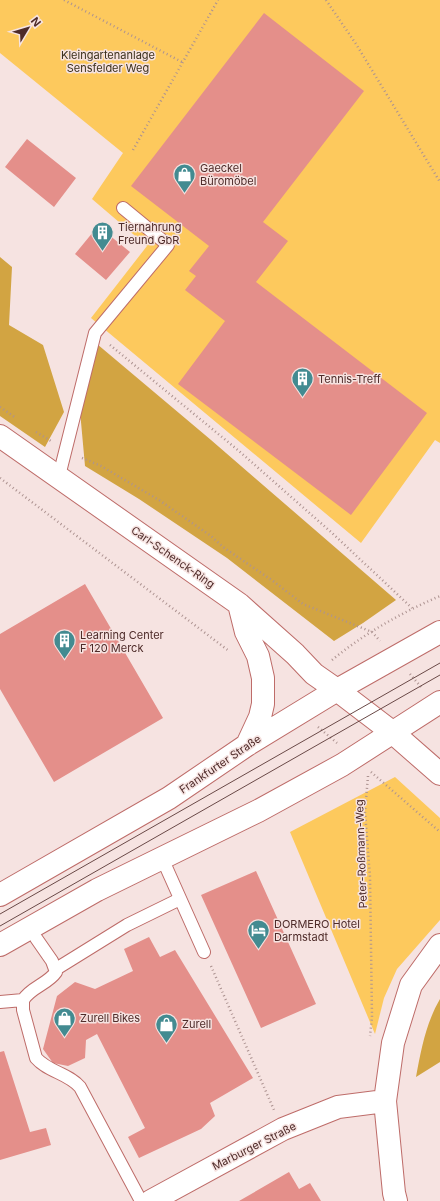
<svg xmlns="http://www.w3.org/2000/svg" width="440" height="1201" viewBox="0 0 440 1201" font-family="Inter,sans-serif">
<rect width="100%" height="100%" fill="#f6e3e1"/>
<path fill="#fdc95d" d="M 0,0 L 440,0 L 440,443 L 435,440 L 361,543 L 91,318 L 147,246 L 92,199 L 123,153 L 0,53 Z
M 395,777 L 440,818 L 440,920 L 397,969 L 384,998 L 375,1034 L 290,832 Z"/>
<path fill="#d2a442" d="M 0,257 L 12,267 L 9,325 L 43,345 L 64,412 L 45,447 L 0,416 Z
M 97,344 L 211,440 L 396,600 L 363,623 L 334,641 L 227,558 L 139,499 L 85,466 L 80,411 Z
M 440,999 L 440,1062 L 416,1077 C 421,1050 426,1023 440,999 Z"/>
<path fill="#e48f8a" d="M 264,13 L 364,91 L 263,222 L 288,241 L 256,282 L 427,413 L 351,515 L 178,384 L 225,321 L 185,290 L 196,276 L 189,271 L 209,246 L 131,186 Z
M 27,139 L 76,178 L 54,207 L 5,167 Z
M 98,226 L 130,252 L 106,280 L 75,254 Z
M 85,584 L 163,718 L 54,782 L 0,689 L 0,634 Z
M 256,871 L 316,1004 L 261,1028 L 201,895 Z
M 149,937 L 160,957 L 175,950 L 253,1078 L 210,1103 L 215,1116 L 201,1129 L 139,1158 L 128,1137 L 145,1128 L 97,1034 L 86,1040 L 85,1058 L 68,1066 L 53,1063 L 43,1049 L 57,996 L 75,982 L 95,989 L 133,971 L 124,949 Z
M 4,1051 L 30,1132 L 46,1128 L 51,1145 L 0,1160 L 0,1052 Z
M 289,1172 L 299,1189 L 310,1183 L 321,1201 L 239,1201 Z"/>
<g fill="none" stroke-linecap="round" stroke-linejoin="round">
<defs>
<path id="service" d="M 59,476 L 95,333 L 168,245 L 123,208
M 162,858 L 204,952
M 36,938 L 52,961 L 56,972 C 48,984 31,987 23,1000 L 23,1010 L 36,1058 C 48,1072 68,1073 80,1087 L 141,1201
M 56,969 L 127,925 L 180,899
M 0,1002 L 23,1000"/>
<path id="minor" d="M 151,1201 L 283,1129 L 338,1107 L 385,1101
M 396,1201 L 394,1193 L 385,1101 L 393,1043 L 411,985 L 440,945"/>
<path id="secondary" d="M 0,436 L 239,604 L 295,654 L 314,674 L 337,690 L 392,732 L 440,774
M 239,604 L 246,632 L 258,656 L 263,678 L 263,704 L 260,717 L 247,745
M 0,895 L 169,798 L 247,745 L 337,690 L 440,632
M 0,945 L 97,890 L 258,811 L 342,765 L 440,702"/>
</defs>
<use href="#service" stroke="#be6c69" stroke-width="14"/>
<use href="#minor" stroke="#be6c69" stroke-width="24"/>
<use href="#secondary" stroke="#be6c69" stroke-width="24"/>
<path stroke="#ad9391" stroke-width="2.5" stroke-dasharray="1 3" stroke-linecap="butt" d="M 64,0 L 182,62
M 326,0 L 356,44 L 440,182
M 133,150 L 218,0
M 110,345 L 239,451 L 331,532 L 412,608
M 0,407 L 16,418
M 36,432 L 51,441
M 82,458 L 101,466 L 159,500 L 211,536 L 223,547 L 273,581 L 303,604 L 372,632 L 380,641
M 0,478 L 229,651
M 332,660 C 365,633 401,613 440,596
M 410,674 L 421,687
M 318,727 L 337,743
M 371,772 L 440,832
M 368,776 L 365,812 L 370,877 L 372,1017 L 370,1036
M 211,966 L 274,1110"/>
<use href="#service" stroke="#fff" stroke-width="12"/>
<use href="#minor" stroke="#fff" stroke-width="22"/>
<use href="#secondary" stroke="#fff" stroke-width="22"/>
<path stroke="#6a4947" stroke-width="1" d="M 0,914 L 440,663
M 0,926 L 440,675"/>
</g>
<defs>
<symbol id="shop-pin" viewBox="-11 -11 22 30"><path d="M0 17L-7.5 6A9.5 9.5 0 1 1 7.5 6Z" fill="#438b91" stroke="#f6e3e1"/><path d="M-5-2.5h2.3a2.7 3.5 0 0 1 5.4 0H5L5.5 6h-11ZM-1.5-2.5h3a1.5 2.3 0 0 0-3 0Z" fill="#fff"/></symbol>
<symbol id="building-pin" viewBox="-11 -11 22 30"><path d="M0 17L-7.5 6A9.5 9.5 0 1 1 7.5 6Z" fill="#438b91" stroke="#f6e3e1"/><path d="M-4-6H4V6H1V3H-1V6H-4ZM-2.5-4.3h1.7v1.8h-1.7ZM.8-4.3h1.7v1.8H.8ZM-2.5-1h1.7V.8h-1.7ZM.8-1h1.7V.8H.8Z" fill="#fff"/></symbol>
<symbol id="hotel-pin" viewBox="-11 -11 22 30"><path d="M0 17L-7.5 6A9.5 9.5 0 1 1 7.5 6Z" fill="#438b91" stroke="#f6e3e1"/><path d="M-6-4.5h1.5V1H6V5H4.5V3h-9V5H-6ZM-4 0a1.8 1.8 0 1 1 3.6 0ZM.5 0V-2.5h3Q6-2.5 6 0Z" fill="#fff"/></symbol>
</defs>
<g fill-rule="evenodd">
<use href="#shop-pin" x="172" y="162" width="25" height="34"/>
<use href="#building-pin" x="90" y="220" width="25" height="34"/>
<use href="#building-pin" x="290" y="366" width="25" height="34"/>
<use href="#building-pin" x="52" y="628" width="25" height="34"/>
<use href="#hotel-pin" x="246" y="918" width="25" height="34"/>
<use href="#shop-pin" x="52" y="1006" width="25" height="34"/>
<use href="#shop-pin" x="154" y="1012" width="25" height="34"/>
</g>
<g text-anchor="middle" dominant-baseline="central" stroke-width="3" stroke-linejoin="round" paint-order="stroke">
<g font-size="11" fill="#3b301b" stroke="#f6e3e1">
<text x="108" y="55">Kleingartenanlage<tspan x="108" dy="13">Sensfelder Weg</tspan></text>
</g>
<g font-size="11" fill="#4e2b29" stroke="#f6e3e1" text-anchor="start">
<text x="200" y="168">Gaeckel<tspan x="200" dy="13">Büromöbel</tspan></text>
<text x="118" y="227">Tiernahrung<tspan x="118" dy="13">Freund GbR</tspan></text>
<text x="318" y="379">Tennis-Treff</text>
<text x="80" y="635">Learning Center<tspan x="80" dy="13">F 120 Merck</tspan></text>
<text x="274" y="924">DORMERO Hotel<tspan x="274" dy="13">Darmstadt</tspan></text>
<text x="80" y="1018">Zurell Bikes</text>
<text x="182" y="1024">Zurell</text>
</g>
<g font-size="11" fill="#4e2b29" stroke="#f6e3e1">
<text transform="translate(173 557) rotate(35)">Carl-Schenck-Ring</text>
<text transform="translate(220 764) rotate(-34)">Frankfurter Straße</text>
<text transform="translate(361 854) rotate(-92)">Peter-Roßmann-Weg</text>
<text transform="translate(254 1146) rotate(-27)">Marburger Straße</text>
</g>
</g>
<g transform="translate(28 28) rotate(52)" stroke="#f6e3e1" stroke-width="3" paint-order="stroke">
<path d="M0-3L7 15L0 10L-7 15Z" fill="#4e2b29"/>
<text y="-6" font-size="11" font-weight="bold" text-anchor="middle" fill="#4e2b29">N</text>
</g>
</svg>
